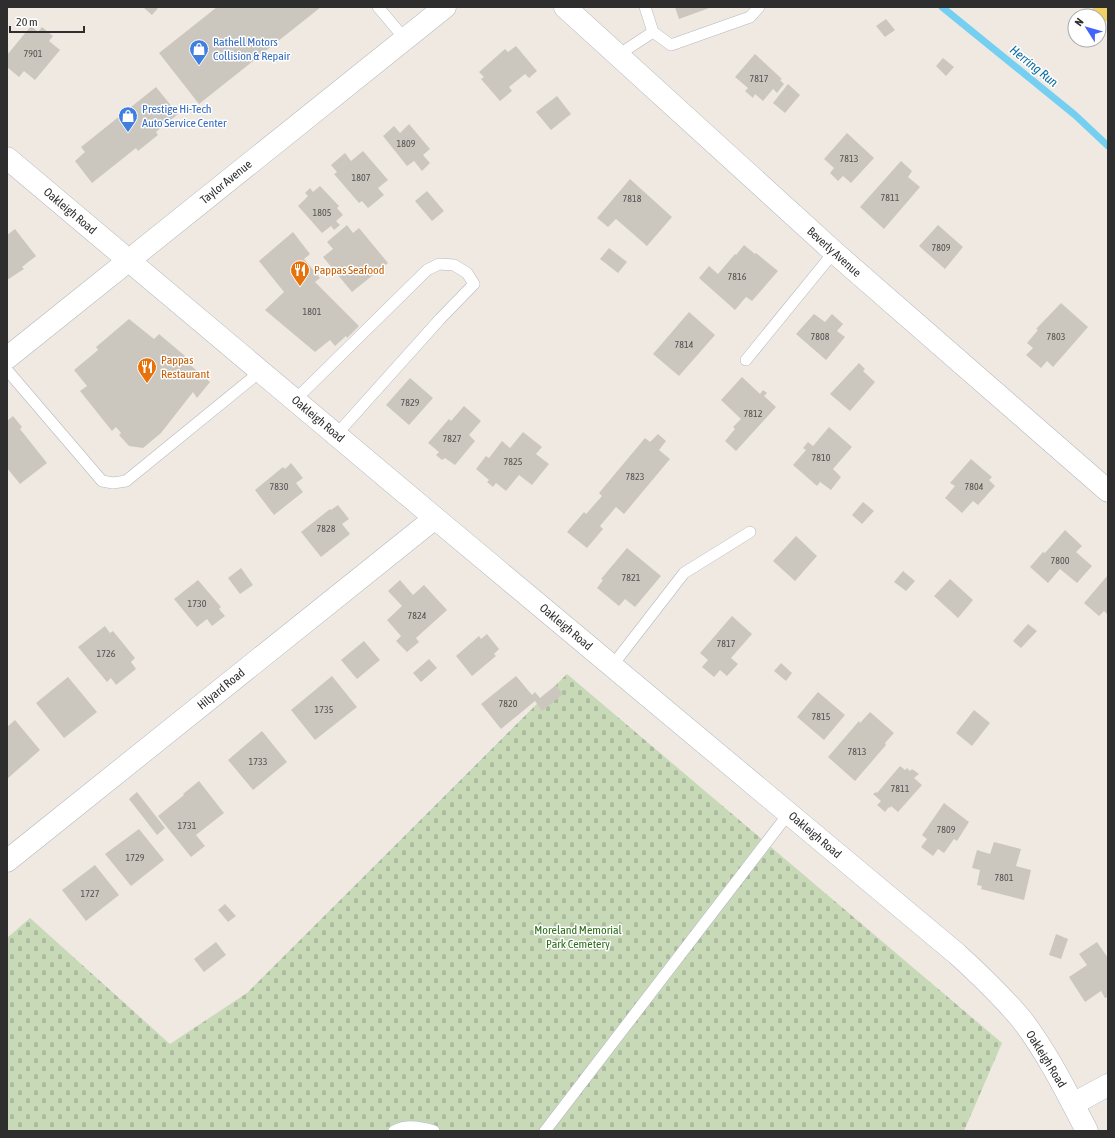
<svg xmlns="http://www.w3.org/2000/svg" width="1115" height="1138" viewBox="0 0 1115 1138" font-family="'Asap Condensed',sans-serif">
<defs>
<pattern id="cemetery-stones" width="16" height="16" patternUnits="userSpaceOnUse"><rect width="16" height="16" fill="#c8d9b8"/><path d="M2 7V4a2 2 0 0 1 4 0v3zM10 15v-3a2 2 0 0 1 4 0v3z" fill="#acbb9e"/></pattern>
</defs>
<rect width="100%" height="100%" fill="#efe9e1"/>
<path fill="url(#cemetery-stones)" d="M 567,674 L 1002,1043 L 964,1131 L 7,1131 L 7,938 L 30,918 L 170,1044 L 247,993 Z"/>
<g fill="none" stroke-linecap="round" stroke-linejoin="round">
<path stroke="#75cff0" stroke-width="7" d="M 942,7 L 1075,115 L 1108,146"/>
</g>
<path fill="#cbc7bf" d="M 143,7 L 159,7 L 152,15 Z
M 217,7 L 321,7 L 199,104 L 159,53 Z
M 675,7 L 712,7 L 679,19 Z
M 886,19 L 895,30 L 885,37 L 876,26 Z
M 31,26 L 38,32 L 42,27 L 53,36 L 49,41 L 60,50 L 35,80 L 24,71 L 19,77 L 7,67 L 7,55 Z
M 516,46 L 537,71 L 529,78 L 525,74 L 509,87 L 512,91 L 500,101 L 481,79 L 484,77 L 479,72 L 505,49 L 508,52 Z
M 755,54 L 782,79 L 780,80 L 784,84 L 777,93 L 773,89 L 763,101 L 755,94 L 753,98 L 745,91 L 748,88 L 735,77 Z
M 943,58 L 954,67 L 946,76 L 936,66 Z
M 788,84 L 800,95 L 785,113 L 773,103 Z
M 156,87 L 178,114 L 156,132 L 158,135 L 138,151 L 136,148 L 92,183 L 75,161 L 85,152 L 81,147 Z
M 557,96 L 571,114 L 551,130 L 536,112 Z
M 409,124 L 430,149 L 423,155 L 430,163 L 422,171 L 414,161 L 407,166 L 383,136 L 394,126 L 400,133 Z
M 847,133 L 874,158 L 851,183 L 843,176 L 838,181 L 830,173 L 834,168 L 824,159 Z
M 363,151 L 388,180 L 378,188 L 384,195 L 368,208 L 362,201 L 359,203 L 334,174 L 337,172 L 331,165 L 345,153 L 351,161 Z
M 901,161 L 912,171 L 908,177 L 920,187 L 884,229 L 860,207 Z
M 630,179 L 672,217 L 647,246 L 616,219 L 608,227 L 597,218 Z
M 320,186 L 339,206 L 337,208 L 343,215 L 336,221 L 340,225 L 334,230 L 331,226 L 322,233 L 298,206 L 308,196 L 305,193 L 310,188 L 313,192 Z
M 427,191 L 444,211 L 432,221 L 415,201 Z
M 347,225 L 353,233 L 359,228 L 388,263 L 352,292 L 323,257 L 333,249 L 327,242 Z
M 938,225 L 963,247 L 945,269 L 919,246 Z
M 15,229 L 36,256 L 22,267 L 24,269 L 7,280 L 7,235 Z
M 293,232 L 310,254 L 304,259 L 320,278 L 315,282 L 359,326 L 347,338 L 346,336 L 335,346 L 330,340 L 315,352 L 265,310 L 284,292 L 259,261 Z
M 744,245 L 755,254 L 756,253 L 778,271 L 752,301 L 746,297 L 735,310 L 699,278 L 709,266 L 718,274 L 735,254 L 736,255 Z
M 609,248 L 627,262 L 618,273 L 600,259 Z
M 1061,303 L 1088,327 L 1053,367 L 1047,361 L 1041,368 L 1026,355 L 1033,348 L 1027,343 L 1038,330 L 1036,329 Z
M 689,312 L 715,335 L 679,376 L 653,354 Z
M 814,314 L 825,322 L 832,314 L 843,324 L 837,331 L 845,337 L 826,360 L 796,334 Z
M 129,319 L 154,339 L 159,334 L 185,356 L 182,358 L 210,382 L 197,398 L 193,392 L 161,433 L 143,448 L 129,446 L 119,435 L 121,433 L 116,427 L 112,431 L 80,391 L 87,386 L 74,370 L 98,350 L 96,347 Z
M 859,363 L 865,369 L 863,371 L 875,382 L 850,411 L 830,394 Z
M 742,377 L 760,394 L 763,390 L 767,393 L 764,396 L 776,407 L 736,451 L 725,441 L 735,429 L 733,427 L 741,419 L 721,400 Z
M 410,378 L 433,398 L 409,425 L 386,405 Z
M 464,406 L 481,421 L 469,435 L 475,441 L 455,465 L 445,458 L 442,460 L 436,455 L 439,452 L 428,443 L 449,419 L 451,421 Z
M 13,416 L 22,427 L 20,429 L 47,463 L 20,484 L 7,468 L 7,421 Z
M 829,427 L 852,447 L 833,469 L 841,477 L 831,490 L 820,482 L 817,486 L 793,465 L 806,450 L 803,448 L 808,442 L 813,446 Z
M 523,432 L 542,447 L 536,454 L 549,464 L 532,485 L 519,475 L 506,491 L 496,483 L 493,487 L 487,482 L 489,480 L 476,469 L 486,456 L 489,458 L 502,441 L 510,448 Z
M 658,434 L 666,441 L 659,450 L 670,459 L 624,514 L 616,507 L 600,526 L 603,529 L 587,548 L 567,532 L 584,512 L 586,514 L 602,496 L 599,493 L 645,438 L 650,442 Z
M 971,459 L 992,477 L 989,480 L 995,486 L 978,505 L 973,501 L 962,513 L 945,498 L 955,486 L 950,483 Z
M 291,463 L 303,478 L 296,483 L 303,492 L 274,515 L 255,490 L 283,467 L 285,469 Z
M 863,502 L 874,511 L 862,524 L 852,515 Z
M 338,505 L 349,519 L 342,524 L 350,534 L 321,557 L 301,532 L 330,509 L 331,510 Z
M 1065,530 L 1082,546 L 1076,552 L 1092,566 L 1077,583 L 1060,569 L 1048,583 L 1030,567 L 1043,552 L 1045,553 Z
M 796,536 L 817,556 L 795,581 L 773,561 Z
M 627,548 L 661,576 L 635,607 L 625,599 L 619,606 L 597,588 L 603,580 L 601,579 Z
M 241,568 L 253,585 L 240,594 L 228,578 Z
M 903,571 L 915,581 L 906,591 L 894,582 Z
M 1108,575 L 1108,615 L 1104,611 L 1099,616 L 1084,603 Z
M 950,579 L 973,600 L 958,618 L 934,596 Z
M 198,580 L 221,607 L 219,609 L 225,616 L 212,626 L 207,619 L 197,627 L 174,599 Z
M 400,580 L 413,595 L 424,585 L 447,610 L 416,638 L 419,642 L 407,652 L 396,641 L 401,636 L 387,620 L 402,606 L 388,591 Z
M 732,616 L 752,634 L 731,658 L 738,664 L 727,676 L 720,670 L 714,677 L 702,667 L 708,660 L 700,653 Z
M 1028,624 L 1037,631 L 1021,648 L 1013,641 Z
M 105,626 L 110,633 L 113,631 L 135,658 L 131,662 L 136,669 L 116,685 L 111,678 L 107,682 L 78,647 Z
M 487,634 L 499,649 L 494,654 L 496,656 L 472,676 L 456,656 L 479,636 L 481,639 Z
M 364,641 L 380,660 L 357,679 L 341,660 Z
M 429,659 L 437,668 L 421,682 L 413,673 Z
M 781,663 L 792,673 L 786,681 L 774,671 Z
M 332,676 L 357,707 L 315,740 L 291,710 Z
M 516,676 L 532,695 L 535,692 L 540,698 L 556,685 L 563,694 L 542,711 L 535,701 L 501,729 L 481,704 Z
M 68,677 L 97,712 L 64,738 L 36,703 Z
M 818,692 L 845,715 L 824,740 L 797,717 Z
M 974,710 L 990,723 L 972,746 L 956,733 Z
M 870,712 L 894,733 L 885,743 L 886,745 L 855,781 L 828,757 L 859,721 L 860,723 Z
M 15,720 L 40,750 L 7,779 L 7,727 Z
M 262,731 L 287,762 L 253,790 L 228,760 Z
M 900,766 L 905,770 L 907,768 L 910,771 L 912,769 L 919,774 L 914,778 L 922,785 L 898,812 L 891,806 L 890,808 L 889,807 L 885,812 L 877,805 L 881,801 L 873,794 L 876,792 L 877,793 Z
M 199,781 L 224,813 L 196,835 L 205,846 L 191,857 L 158,816 L 184,795 L 183,794 Z
M 137,792 L 165,828 L 157,835 L 129,799 Z
M 944,803 L 969,822 L 957,841 L 954,839 L 944,853 L 938,849 L 933,856 L 921,847 L 927,839 L 922,835 Z
M 139,829 L 164,860 L 131,886 L 105,854 Z
M 994,842 L 1021,849 L 1016,866 L 1031,870 L 1024,900 L 981,889 L 982,886 L 977,885 L 980,870 L 972,868 L 977,850 L 990,854 Z
M 95,865 L 119,895 L 86,921 L 62,890 Z
M 225,904 L 236,916 L 228,922 L 218,910 Z
M 1056,934 L 1068,939 L 1061,959 L 1049,955 Z
M 216,942 L 226,955 L 204,972 L 194,959 Z
M 1097,942 L 1108,958 L 1108,997 L 1105,998 L 1101,991 L 1085,1002 L 1069,977 L 1087,965 L 1079,954 Z"/>
<g fill="none" stroke-linecap="round" stroke-linejoin="round">
<defs>
<path id="lane" d="M 378,7 L 405,39
M 645,7 L 653,32 L 671,45 L 750,17 L 759,7
M 618,55 L 653,32
M 746,360 L 834,252
M 7,370 L 102,481 L 113,483 L 126,481 L 261,371
M 295,400 L 427,270 L 439,264 L 454,265 L 467,273 L 474,284 L 440,319 L 336,435
M 612,666 L 684,573 L 750,532
M 394,1131 C 405,1124 422,1127 434,1131
M 545,1131 L 789,813"/>
<path id="street" d="M 565,7 L 834,252 L 1108,491
M 7,861 L 435,518
M 1073,1104 L 1108,1085"/>
<path id="secondary" d="M 7,158 L 435,518 L 957,954 C 980,975 1002,996 1022,1020 C 1048,1054 1067,1093 1087,1131
M 7,358 L 445,7"/>
<path id="primary" d="M 1104,7 L 1108,10"/>
</defs>
<use href="#lane" stroke="#b4b7c1" stroke-width="12"/>
<use href="#street" stroke="#b4b7c1" stroke-width="23"/>
<use href="#secondary" stroke="#b4b7c1" stroke-width="23"/>
<use href="#primary" stroke="#c9c9c9" stroke-width="23"/>
<use href="#lane" stroke="#fff" stroke-width="11"/>
<use href="#street" stroke="#fff" stroke-width="22"/>
<use href="#secondary" stroke="#fff" stroke-width="22"/>
<use href="#primary" stroke="#f2d163" stroke-width="22"/>
</g>
<defs>
<symbol id="shop-pin" viewBox="-11 -11 22 30"><path d="M0 17L-7.5 6A9.5 9.5 0 1 1 7.5 6Z" fill="#3f7fe0" stroke="#fff"/><path d="M-5-2.5h2.3a2.7 3.5 0 0 1 5.4 0H5L5.5 6h-11ZM-1.5-2.5h3a1.5 2.3 0 0 0-3 0Z" fill="#fff"/></symbol>
<symbol id="restaurant-pin" viewBox="-11 -11 22 30"><path d="M0 17L-7.5 6A9.5 9.5 0 1 1 7.5 6Z" fill="#e8710a" stroke="#fff"/><path d="M-5-6h1v4h1v-4h1v4h1v-4h1v5L-1.5 .5V6h-2V.5L-5-1ZM5-6V6H3V1.5H1.5Q1.5-4 5-6Z" fill="#fff"/></symbol>
</defs>
<g fill-rule="evenodd">
<use href="#shop-pin" x="188" y="38" width="22" height="30"/>
<use href="#shop-pin" x="117" y="105" width="22" height="30"/>
<use href="#restaurant-pin" x="289" y="259" width="22" height="30"/>
<use href="#restaurant-pin" x="136" y="356" width="22" height="30"/>
</g>
<g text-anchor="middle" dominant-baseline="central" stroke-width="3" stroke-linejoin="round" paint-order="stroke">
<g font-size="10" fill="#555452">
<text x="33" y="53">7901</text>
<text x="759" y="78">7817</text>
<text x="406" y="143">1809</text>
<text x="849" y="158">7813</text>
<text x="361" y="177">1807</text>
<text x="890" y="197">7811</text>
<text x="632" y="198">7818</text>
<text x="322" y="212">1805</text>
<text x="941" y="247">7809</text>
<text x="737" y="276">7816</text>
<text x="312" y="311">1801</text>
<text x="820" y="336">7808</text>
<text x="1056" y="336">7803</text>
<text x="684" y="344">7814</text>
<text x="410" y="402">7829</text>
<text x="753" y="413">7812</text>
<text x="452" y="438">7827</text>
<text x="821" y="457">7810</text>
<text x="513" y="461">7825</text>
<text x="635" y="476">7823</text>
<text x="279" y="486">7830</text>
<text x="974" y="486">7804</text>
<text x="326" y="528">7828</text>
<text x="1060" y="560">7800</text>
<text x="631" y="577">7821</text>
<text x="197" y="603">1730</text>
<text x="417" y="615">7824</text>
<text x="726" y="643">7817</text>
<text x="106" y="653">1726</text>
<text x="508" y="703">7820</text>
<text x="324" y="709">1735</text>
<text x="821" y="716">7815</text>
<text x="857" y="751">7813</text>
<text x="258" y="761">1733</text>
<text x="900" y="788">7811</text>
<text x="187" y="825">1731</text>
<text x="946" y="829">7809</text>
<text x="135" y="857">1729</text>
<text x="1004" y="877">7801</text>
<text x="90" y="893">1727</text>
</g>
<g font-size="12" fill="#366cbe" stroke="#fff" text-anchor="start">
<text x="213" y="42">Rathell Motors<tspan x="213" dy="14">Collision &amp; Repair</tspan></text>
<text x="142" y="109">Prestige Hi-Tech<tspan x="142" dy="14">Auto Service Center</tspan></text>
</g>
<g font-size="12" fill="#2e2e2e" stroke="#fff">
<text transform="translate(226 182) rotate(-39)">Taylor Avenue</text>
<text transform="translate(70 211) rotate(40)">Oakleigh Road</text>
<text transform="translate(834 252) rotate(42)">Beverly Avenue</text>
<text transform="translate(318 419) rotate(40)">Oakleigh Road</text>
<text transform="translate(566 627) rotate(40)">Oakleigh Road</text>
<text transform="translate(221 689) rotate(-39)">Hilyard Road</text>
<text transform="translate(815 835) rotate(40)">Oakleigh Road</text>
<text transform="translate(1046 1059) rotate(58)">Oakleigh Road</text>
</g>
<g font-size="12" fill="#c56008" stroke="#fff" text-anchor="start">
<text x="314" y="270">Pappas Seafood</text>
<text x="161" y="360">Pappas<tspan x="161" dy="14">Restaurant</tspan></text>
</g>
<g font-size="12" fill="#2c6e1b" stroke="#fff">
<text x="578" y="930">Moreland Memorial<tspan x="578" dy="14">Park Cemetery</tspan></text>
</g>
<g font-size="13" font-style="italic" fill="#0d6fa3" stroke="#fff">
<text transform="translate(1034 66) rotate(39)">Herring Run</text>
</g>
</g>
<rect width="1115" height="1138" fill="none" stroke="#2e2e2e" stroke-width="16"/>
<g transform="translate(1087 28) rotate(307)"><circle r="19" fill="#ffffff" stroke="#ababab"/>
<path d="M0-3L7 15L0 10L-7 15Z" fill="#4264fb"/>
<text y="-6" font-size="11" font-weight="bold" text-anchor="middle" fill="#2e2e2e">N</text>
</g>
<path d="M10 26v6h74v-6" fill="none" stroke="#2e2e2e" stroke-width="2"/>
<text x="16" y="26" font-size="12" fill="#2e2e2e" stroke="#ffffff" stroke-width="3" paint-order="stroke">20 m</text>
</svg>
